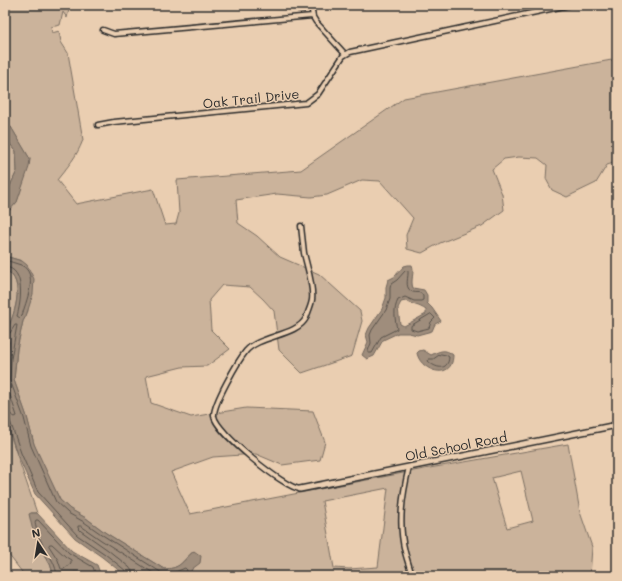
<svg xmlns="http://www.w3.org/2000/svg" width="622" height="581" viewBox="0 0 622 581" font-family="Mali,sans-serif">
<rect width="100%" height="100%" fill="#eaceb1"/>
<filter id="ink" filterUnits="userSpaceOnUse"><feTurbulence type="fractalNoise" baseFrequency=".025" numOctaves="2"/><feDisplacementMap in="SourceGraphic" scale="8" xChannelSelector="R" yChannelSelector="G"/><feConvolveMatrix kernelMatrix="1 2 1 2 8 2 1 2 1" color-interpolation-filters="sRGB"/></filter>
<g filter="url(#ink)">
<path fill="#cbb39b" stroke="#7b6f63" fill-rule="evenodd" d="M 5,5 L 70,5 L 67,18 L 63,12 L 60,25 L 51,27 L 52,33 L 59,31 L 61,42 L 68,53 L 83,140 C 76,158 68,166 57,180 L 76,204 L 153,189 L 165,225 L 176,224 L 179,213 L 177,180 L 301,170 L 404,98 L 617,59 L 617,162 L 607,165 L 596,183 L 567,197 L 552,190 L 546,179 L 547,165 L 538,158 L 519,157 L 504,159 L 492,169 L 502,194 L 504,210 L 482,226 L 440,243 L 422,253 L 407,249 L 406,235 L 413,218 L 380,181 L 362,180 L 327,195 L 311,197 L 277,194 L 236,200 L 238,223 L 257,236 L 280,257 L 319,274 L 360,311 L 362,321 L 352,356 L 302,373 L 279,350 L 274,311 L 263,299 L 250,287 L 222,285 L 209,300 L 211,330 L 230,349 L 207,366 L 182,367 L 146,376 L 151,403 L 191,417 L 246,408 L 313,411 L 325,442 L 320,460 L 282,465 L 256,454 L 213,457 L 171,472 L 190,514 L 424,469 L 568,444 L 580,512 L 592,547 L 590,576 L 189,576 L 189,575 L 192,569 L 194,551 C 182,560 182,569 164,569 L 106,533 L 86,518 L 70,509 L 60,500 L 42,463 L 34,444 L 27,417 L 14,380 L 17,349 L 23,321 L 28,311 L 22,261 L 5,256 L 5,215 L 17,202 L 30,159 L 11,127 L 5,122 ZM 521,471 L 533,521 L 507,528 L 492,478 ZM 388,488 L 378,567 L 349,569 L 334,568 L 322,501 Z
M 5,138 L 16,151 L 17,171 L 10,186 L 5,190 Z
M 5,270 C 28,280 13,319 5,334 Z
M 5,420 L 37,513 L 31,513 L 41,550 L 50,564 L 54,576 L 25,576 L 5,550 Z"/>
<path fill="#9f8d7c" stroke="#71665c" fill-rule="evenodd" d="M 5,122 L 11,127 L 30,159 L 29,167 L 17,202 L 5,215 L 5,190 L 10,186 L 17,171 L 16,151 L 5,138 Z
M 5,256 L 22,261 L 27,265 L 34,279 L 33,294 L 26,316 L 23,321 L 17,349 L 14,380 L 27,417 L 34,444 L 60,500 L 70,509 L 86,518 L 106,533 L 164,569 C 181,569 182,561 194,551 L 201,556 L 200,563 L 192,569 L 189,576 L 126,576 L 102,557 L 75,538 L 35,494 L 17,454 L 5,417 L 5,334 C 13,319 28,280 5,270 Z
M 408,265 L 412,265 C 415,272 410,280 413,288 L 424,290 L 427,295 L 427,303 L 432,308 L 441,321 L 435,324 L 432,331 L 417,335 L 409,333 L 398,333 L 383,340 L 374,356 L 367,359 L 362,355 L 368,342 L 366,335 L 369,328 L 382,309 L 386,298 L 386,287 L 388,280 L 394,277 L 404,266 ZM 406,301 C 413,305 419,305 426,310 L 426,314 L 404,326 L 400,324 L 398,308 L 401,302 Z
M 423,350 L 431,355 C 440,351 445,348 453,355 C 453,382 420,371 417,353 L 419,351 Z
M 31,513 L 37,513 L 72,551 L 97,565 L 101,576 L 83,576 L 77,572 L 74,572 L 69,576 L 54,576 L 50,564 L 41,550 L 32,527 L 29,514 Z"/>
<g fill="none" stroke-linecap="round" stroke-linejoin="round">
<path stroke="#59524b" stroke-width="1" d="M 5,260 C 10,262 16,263 21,265 C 40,274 25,302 22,316 L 20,318 L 17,316 C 21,303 26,268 5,267
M 408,271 C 409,276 404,287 411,291 C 413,293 418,292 421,293 L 423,296 L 423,300 L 421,301 L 414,301 L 405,297 L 398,300 C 393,310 395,319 397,329 L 381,337 L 372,353 L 368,353 L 368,351 L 371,343 L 370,335 L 372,330 L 386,310 L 390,299 L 390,288 L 391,284 L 397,280 L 405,271 Z
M 431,314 L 435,318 L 431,322 L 429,328 L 417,331 L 411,329 L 411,326 Z
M 5,335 L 10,333 L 15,325 L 17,325 L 11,359 L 10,380 L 24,418 L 31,446 L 56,502 L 68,513 L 84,522 L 104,536 L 162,573 L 173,573 L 185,568 L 187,570 L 185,576
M 5,340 L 8,340 L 9,342 L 6,359 L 5,380 L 17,416 L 15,417 L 10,414 L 5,413
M 441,354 L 446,355 L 449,357 C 448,372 435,368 428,361 L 429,359 L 433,359 Z
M 5,418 L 8,418 L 10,421 L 21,453 L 38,492 L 77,535 L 105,554 L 126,571 L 128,576
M 50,544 L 52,544 L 66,557 L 71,560 L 71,563 L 64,569 L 61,569 L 58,560 L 49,546 Z
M 57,576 C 56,565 51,558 45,549 C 41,541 36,531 35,522 L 36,520 L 38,520 L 69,553 L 93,567 L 96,576
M 133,576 L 132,571 L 129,567 L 108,550 L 81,531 L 78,528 L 78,526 L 81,526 L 101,540 L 158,576"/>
<defs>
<path id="minor" d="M 311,5 L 313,17 L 316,22 L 345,54
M 103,30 L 114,34 L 312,16
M 98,125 L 114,122 L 306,103 L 318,94 L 343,56 L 350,52 L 569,5
M 409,467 C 402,496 398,524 405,552 C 407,560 410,568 412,576
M 300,489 C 284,488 216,432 214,416 C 213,404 238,361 246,351 C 260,335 297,336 306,318 C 308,312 311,306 312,300 C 314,287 307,267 304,253 C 303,244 302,235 301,226"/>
<path id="tertiary" d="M 300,489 L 617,425"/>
</defs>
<use href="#minor" stroke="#2b2b2b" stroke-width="7"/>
<use href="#tertiary" stroke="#2b2b2b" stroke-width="8"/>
<use href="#minor" stroke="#eaceb1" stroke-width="4"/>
<use href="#tertiary" stroke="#eaceb1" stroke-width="5"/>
</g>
</g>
<g text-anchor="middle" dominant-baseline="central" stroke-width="3" stroke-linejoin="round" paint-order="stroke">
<g font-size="13" fill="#2b2b2b" stroke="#eaceb1">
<text transform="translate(251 98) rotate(-6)">Oak Trail Drive</text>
<text transform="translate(456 446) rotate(-11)">Old School Road</text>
</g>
</g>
<rect width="622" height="581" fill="none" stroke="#eaceb1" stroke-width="20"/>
<rect x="10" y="10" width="602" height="561" fill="none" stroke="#2b2b2b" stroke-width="1.5" filter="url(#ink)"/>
<g transform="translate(38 543) rotate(348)" stroke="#eaceb1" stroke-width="3" paint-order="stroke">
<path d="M0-3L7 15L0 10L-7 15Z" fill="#2b2b2b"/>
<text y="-6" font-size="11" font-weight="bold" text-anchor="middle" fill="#2b2b2b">N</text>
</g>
</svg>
